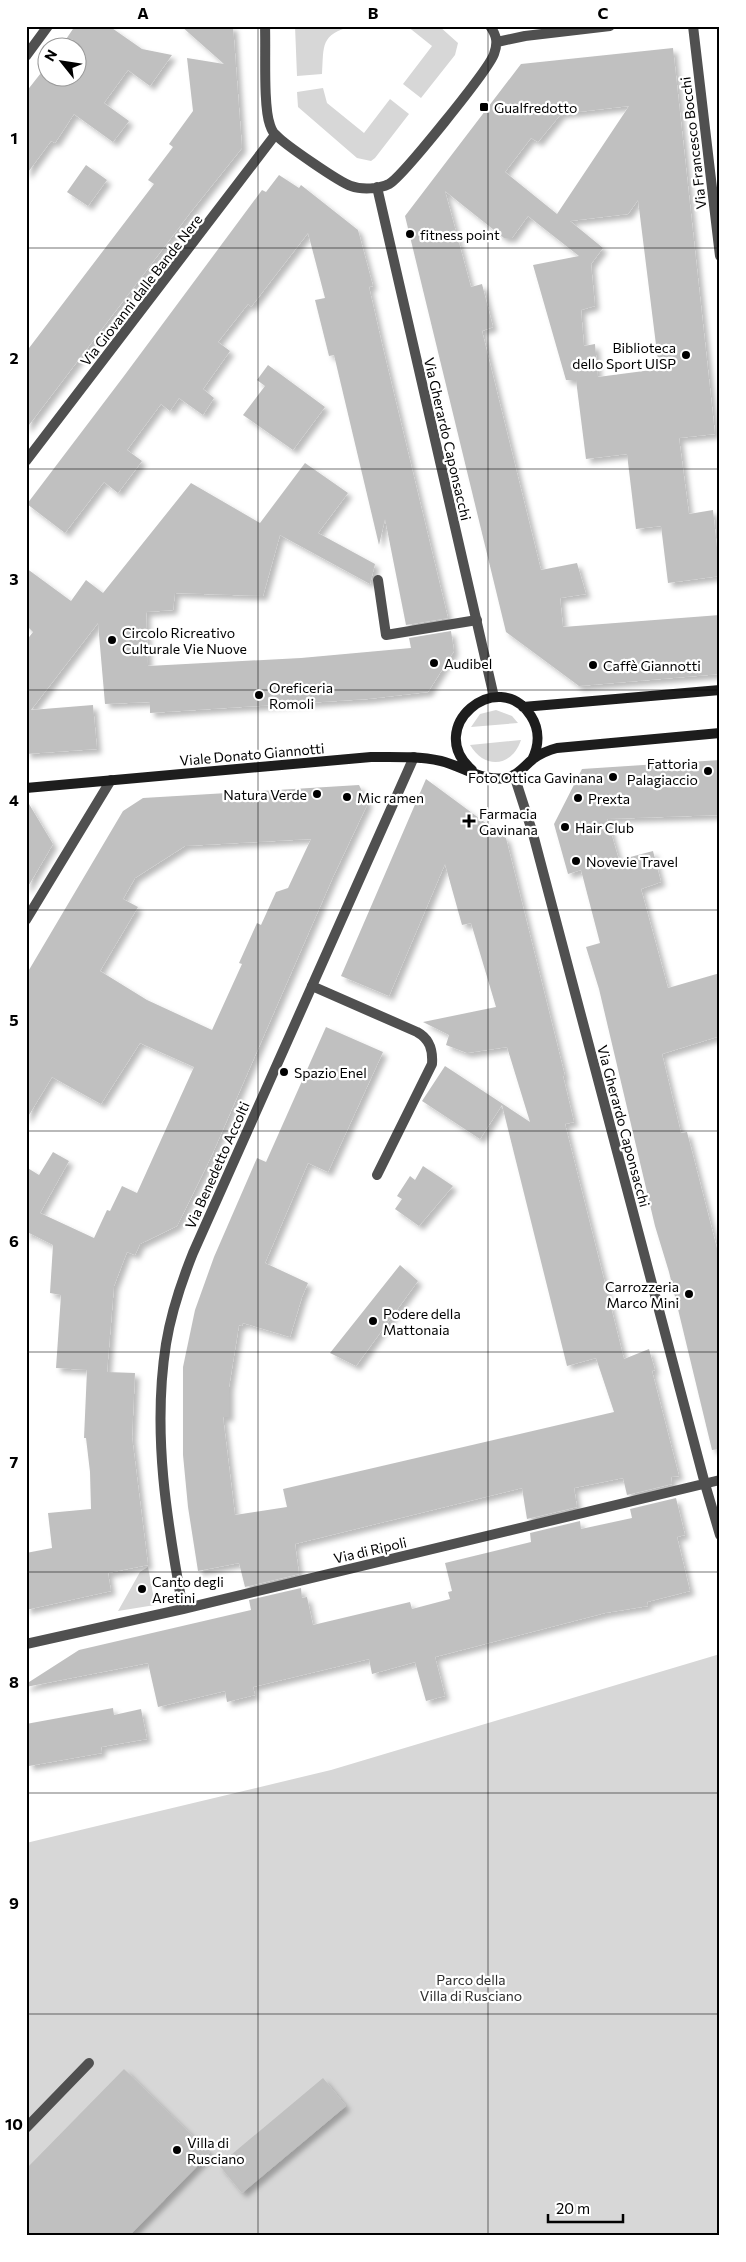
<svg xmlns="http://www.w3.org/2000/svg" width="746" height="2262" viewBox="0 0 746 2262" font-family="Commissioner,sans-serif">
<defs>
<filter id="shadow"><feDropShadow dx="4.5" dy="4.5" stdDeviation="2.5" flood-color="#0004"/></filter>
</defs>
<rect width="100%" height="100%" fill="#fff"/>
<path fill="#d7d7d7" d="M 295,26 L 352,26 C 320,35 324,45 322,74 L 297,76 Z
M 407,26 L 439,26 L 458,43 L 455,55 L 421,98 L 403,84 L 432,46 Z
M 323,88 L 327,103 L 364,133 L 390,99 L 409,114 L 375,158 L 371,161 L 357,158 L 298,107 L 297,92 Z
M 496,710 L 512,716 L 518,723 L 471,727 L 480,714 Z
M 521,740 C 512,767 485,770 470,745 Z
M 148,1567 L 155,1605 L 118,1611 L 140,1572 Z
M 720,1654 L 720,2236 L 26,2236 L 26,1843 L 331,1770 Z"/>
<path fill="#c0c0c0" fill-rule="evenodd" filter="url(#shadow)" d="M 75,26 L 109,26 L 142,49 L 172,55 L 150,86 L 128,70 L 104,103 L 129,121 L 113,142 L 74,114 L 55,143 L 51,141 L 26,175 L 26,92 L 48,64 L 48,78 L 78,78 L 78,48 L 60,48 Z
M 181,26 L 233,26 L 242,148 L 190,213 L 26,429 L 26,352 L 154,184 L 148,180 L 173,147 L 169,144 L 193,111 L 187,58 L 224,64 Z
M 673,48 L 715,434 L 679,438 L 689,514 L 713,510 L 720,576 L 668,583 L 661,526 L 636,529 L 627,454 L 586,459 L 576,380 L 566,380 L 533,265 L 579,256 L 528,216 L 512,238 L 504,238 L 445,191 L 471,287 L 482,284 L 493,327 L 482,331 L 541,570 L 577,563 L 586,594 L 560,598 L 563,627 L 720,615 L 720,674 L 579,686 L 506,632 L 405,216 L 521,64 ZM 629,106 L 557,214 L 505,172 L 531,138 L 538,142 L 561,114 ZM 638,200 L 659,369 L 598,377 L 595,344 L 584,346 L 581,310 L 595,306 L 591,264 L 603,248 L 570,221 L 628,214 Z
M 86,165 L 107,180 L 88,206 L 67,192 Z
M 279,175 L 299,188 L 301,185 L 358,230 L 373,286 L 369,287 L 382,344 L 448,618 L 406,625 L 385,519 L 379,545 L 334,355 L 329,356 L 315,300 L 325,298 L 308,233 L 251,307 L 248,304 L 218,342 L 230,351 L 203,389 L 214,398 L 203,415 L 179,398 L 170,411 L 161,404 L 127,450 L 142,461 L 118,493 L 104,482 L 65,533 L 27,504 L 124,376 L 262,190 L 266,192 Z
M 268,365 L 325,407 L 293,450 L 243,415 L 265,386 L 257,380 Z
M 305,463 L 348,493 L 318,533 L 375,564 L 370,584 L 280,535 L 263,596 L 175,593 L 173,610 L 146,612 L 148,666 L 301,658 L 411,648 L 409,638 L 451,631 L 454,651 L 428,692 L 368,699 L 150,713 L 150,702 L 105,704 L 98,623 L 31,710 L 93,705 L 97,749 L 26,754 L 26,641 L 33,632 L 26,625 L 26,568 L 71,601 L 86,580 L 103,593 L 191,483 L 260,523 Z
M 720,760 L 720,815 L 607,819 L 619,860 L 653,851 L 661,882 L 641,889 L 668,988 L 720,973 L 720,1036 L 662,1054 L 681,1133 L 687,1132 L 720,1260 L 720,1449 L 712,1450 L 669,1272 L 655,1226 L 599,989 L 586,947 L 600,943 L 581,870 L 568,874 L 554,824 L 582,769 Z
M 426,779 L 506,838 L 565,1076 L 563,1076 L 574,1122 L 565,1124 L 624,1359 L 649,1349 L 655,1370 L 652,1371 L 679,1476 L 671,1477 L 672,1484 L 627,1495 L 623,1478 L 574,1488 L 577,1507 L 527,1519 L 522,1488 L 295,1544 L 299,1574 L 245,1587 L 239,1563 L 198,1571 L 188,1507 L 183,1455 L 183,1367 L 195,1310 L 214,1257 L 257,1158 L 266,1162 L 326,1027 L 383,1052 L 328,1172 L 308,1163 L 265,1263 L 308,1283 L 302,1297 L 290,1337 L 243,1323 L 242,1326 L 239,1325 L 229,1387 L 229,1417 L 223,1417 L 235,1515 L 287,1507 L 283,1489 L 614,1412 L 596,1358 L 567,1366 L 502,1105 L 480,1139 L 422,1101 L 445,1066 L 530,1122 L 507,1047 L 467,1053 L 446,1045 L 449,1035 L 423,1022 L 496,1007 L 471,923 L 462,925 L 445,864 L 389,996 L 341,976 Z
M 359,785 L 368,803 L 333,877 L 211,1157 L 183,1214 L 177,1226 L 140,1244 L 135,1255 L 127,1252 L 114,1286 L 107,1372 L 135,1373 L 132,1437 L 148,1565 L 108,1573 L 111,1591 L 26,1610 L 26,1553 L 52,1548 L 48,1513 L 91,1509 L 90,1472 L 86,1438 L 84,1438 L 87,1370 L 56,1368 L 61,1295 L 50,1293 L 53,1245 L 29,1233 L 26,1238 L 26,1167 L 39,1175 L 53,1152 L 69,1161 L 40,1213 L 94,1238 L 107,1210 L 110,1211 L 122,1186 L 137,1193 L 194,1067 L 140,1043 L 101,1104 L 52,1077 L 26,1120 L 26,975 L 123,811 L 143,798 ZM 311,839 L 288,888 L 276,892 L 261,925 L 257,923 L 239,963 L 242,964 L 212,1030 L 147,1000 L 100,971 L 138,907 L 123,899 L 135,878 L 185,846 Z
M 26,799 L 53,844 L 26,890 Z
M 423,1166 L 453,1186 L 419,1226 L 395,1209 L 402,1199 L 397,1196 L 410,1176 L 415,1180 Z
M 400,1265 L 418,1281 L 356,1366 L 330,1353 Z
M 676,1498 L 685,1535 L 677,1537 L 690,1591 L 647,1602 L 648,1606 L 605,1613 L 435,1657 L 445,1696 L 426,1701 L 415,1662 L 372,1674 L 369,1659 L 253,1687 L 255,1695 L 227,1702 L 225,1691 L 158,1707 L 148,1663 L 26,1687 L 26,1684 L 79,1650 L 251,1610 L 249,1600 L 301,1588 L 302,1598 L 307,1597 L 313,1625 L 410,1602 L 412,1609 L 450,1599 L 448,1592 L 452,1591 L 445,1563 L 531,1542 L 530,1533 L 580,1521 L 581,1529 L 632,1518 L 630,1509 Z
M 113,1708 L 114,1715 L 141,1709 L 147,1739 L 101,1747 L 102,1753 L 29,1766 L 26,1752 L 26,1724 Z
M 124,2069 L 210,2153 L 129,2236 L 26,2236 L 26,2169 Z
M 323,2078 L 346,2106 L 242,2193 L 219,2165 Z"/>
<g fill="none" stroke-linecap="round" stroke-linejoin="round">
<path stroke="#505050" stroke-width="10" d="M 378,580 L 386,635 L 477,620
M 312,986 L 417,1032 C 430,1039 433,1050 432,1064 L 377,1175
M 705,1484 L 720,1535
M 26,2128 L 89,2063"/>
<path stroke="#505050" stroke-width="10" d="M 265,26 C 266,50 263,106 270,125 C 271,128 273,133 276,135 C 284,144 339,182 351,186 C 362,190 379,189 389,184 C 402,177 489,69 494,54 C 498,43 497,36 490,26
M 693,26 L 720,256
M 497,42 L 525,36 L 610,26
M 26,56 L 48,26
M 377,187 L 494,697
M 26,461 L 275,135
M 514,775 L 533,834 L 705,1484
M 26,920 L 111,780
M 183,1609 C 167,1522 152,1433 166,1344 C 171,1313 181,1283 193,1253 L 414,757
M 26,1644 L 183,1609 L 720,1480"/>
<path stroke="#1d1d1d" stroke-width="10" d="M 523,707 L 720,690
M 472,770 C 423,728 498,665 531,716 C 540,730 539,746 532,760
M 26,788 L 371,757 C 395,757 418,756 441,761 C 462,766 483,782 504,778 C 518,776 523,767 533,759 C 540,754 549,750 557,748 L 720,733"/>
</g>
<path fill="none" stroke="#000" stroke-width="1" stroke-opacity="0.55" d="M 258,26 L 258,2236M 488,26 L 488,2236M 26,248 L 720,248M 26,469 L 720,469M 26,690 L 720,690M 26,910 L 720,910M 26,1131 L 720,1131M 26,1352 L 720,1352M 26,1572 L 720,1572M 26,1793 L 720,1793M 26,2014 L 720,2014"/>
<g fill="#000" stroke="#fff" stroke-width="2">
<rect x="479" y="102" width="10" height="10" rx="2.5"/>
<circle cx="410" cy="234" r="5"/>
<circle cx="686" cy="355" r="5"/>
<circle cx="112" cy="640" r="5"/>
<circle cx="434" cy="663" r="5"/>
<circle cx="593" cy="665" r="5"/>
<circle cx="259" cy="695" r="5"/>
<circle cx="708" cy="771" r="5"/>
<circle cx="613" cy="777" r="5"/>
<circle cx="317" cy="794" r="5"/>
<circle cx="347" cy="797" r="5"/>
<circle cx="578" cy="798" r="5"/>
<path d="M466.5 813.5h5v5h5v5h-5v5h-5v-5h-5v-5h5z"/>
<circle cx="565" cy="827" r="5"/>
<circle cx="576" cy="861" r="5"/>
<circle cx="284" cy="1072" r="5"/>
<circle cx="689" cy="1294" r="5"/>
<circle cx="373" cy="1321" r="5"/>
<circle cx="142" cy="1589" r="5"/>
<circle cx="177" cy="2150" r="5"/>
</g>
<g text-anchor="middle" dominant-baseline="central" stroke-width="4.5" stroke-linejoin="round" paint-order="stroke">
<g font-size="14" fill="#000" stroke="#fff" text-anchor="start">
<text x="494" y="107">Gualfredotto</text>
<text x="420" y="234">fitness point</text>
<text x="676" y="347" text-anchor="end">Biblioteca<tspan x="676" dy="16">dello Sport UISP</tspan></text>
<text x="122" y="632">Circolo Ricreativo<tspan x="122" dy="16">Culturale Vie Nuove</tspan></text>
<text x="444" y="663">Audibel</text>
<text x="603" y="665">Caffè Giannotti</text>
<text x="269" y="687">Oreficeria<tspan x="269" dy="16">Romoli</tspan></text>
<text x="698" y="763" text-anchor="end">Fattoria<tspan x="698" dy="16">Palagiaccio</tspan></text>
<text x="603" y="777" text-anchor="end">Foto Ottica Gavinana</text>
<text x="307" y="794" text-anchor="end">Natura Verde</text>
<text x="357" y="797">Mic ramen</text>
<text x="588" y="798">Prexta</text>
<text x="479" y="813">Farmacia<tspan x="479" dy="16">Gavinana</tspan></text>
<text x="575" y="827">Hair Club</text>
<text x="586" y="861">Novevie Travel</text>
<text x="294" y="1072">Spazio Enel</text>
<text x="679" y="1286" text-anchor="end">Carrozzeria<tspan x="679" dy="16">Marco Mini</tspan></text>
<text x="383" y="1313">Podere della<tspan x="383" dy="16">Mattonaia</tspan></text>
<text x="152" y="1581">Canto degli<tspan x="152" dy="16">Aretini</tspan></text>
<text x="187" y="2142">Villa di<tspan x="187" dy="16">Rusciano</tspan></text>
</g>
<g font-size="14" fill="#000" stroke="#fff">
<text transform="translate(693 143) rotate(-97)">Via Francesco Bocchi</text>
<text transform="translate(141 290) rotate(-52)">Via Giovanni dalle Bande Nere</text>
<text transform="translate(448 439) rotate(77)">Via Gherardo Caponsacchi</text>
<text transform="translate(252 754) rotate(-5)">Viale Donato Giannotti</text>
<text transform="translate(624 1126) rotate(75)">Via Gherardo Caponsacchi</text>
<text transform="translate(217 1165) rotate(-66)">Via Benedetto Accolti</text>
<text transform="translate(370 1550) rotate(-13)">Via di Ripoli</text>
</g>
<g font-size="14" fill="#2e2e2e" stroke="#fff">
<text x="471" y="1979">Parco della<tspan x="471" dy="16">Villa di Rusciano</tspan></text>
</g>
</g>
<rect width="746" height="2262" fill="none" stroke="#ffffff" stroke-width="55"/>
<g transform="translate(62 62) rotate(300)"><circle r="24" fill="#ffffff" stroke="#999999"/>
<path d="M0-4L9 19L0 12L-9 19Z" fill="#000000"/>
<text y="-8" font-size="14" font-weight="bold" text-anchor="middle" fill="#000000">N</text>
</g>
<path d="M548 2214v8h75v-8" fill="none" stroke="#000000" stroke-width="2.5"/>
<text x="556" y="2214" font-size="15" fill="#000000" stroke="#ffffff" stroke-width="4" paint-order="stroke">20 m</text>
<rect x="28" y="28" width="690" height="2206" fill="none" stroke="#000" stroke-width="2"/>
<g font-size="16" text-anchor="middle" font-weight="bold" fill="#000">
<text x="143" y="19">A</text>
<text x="373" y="19">B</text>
<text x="603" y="19">C</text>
<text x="14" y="144">1</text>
<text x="14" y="364">2</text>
<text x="14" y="585">3</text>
<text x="14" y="806">4</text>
<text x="14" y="1026">5</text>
<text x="14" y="1247">6</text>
<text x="14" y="1468">7</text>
<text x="14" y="1688">8</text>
<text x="14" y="1909">9</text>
<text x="14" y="2130">10</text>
</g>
</svg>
